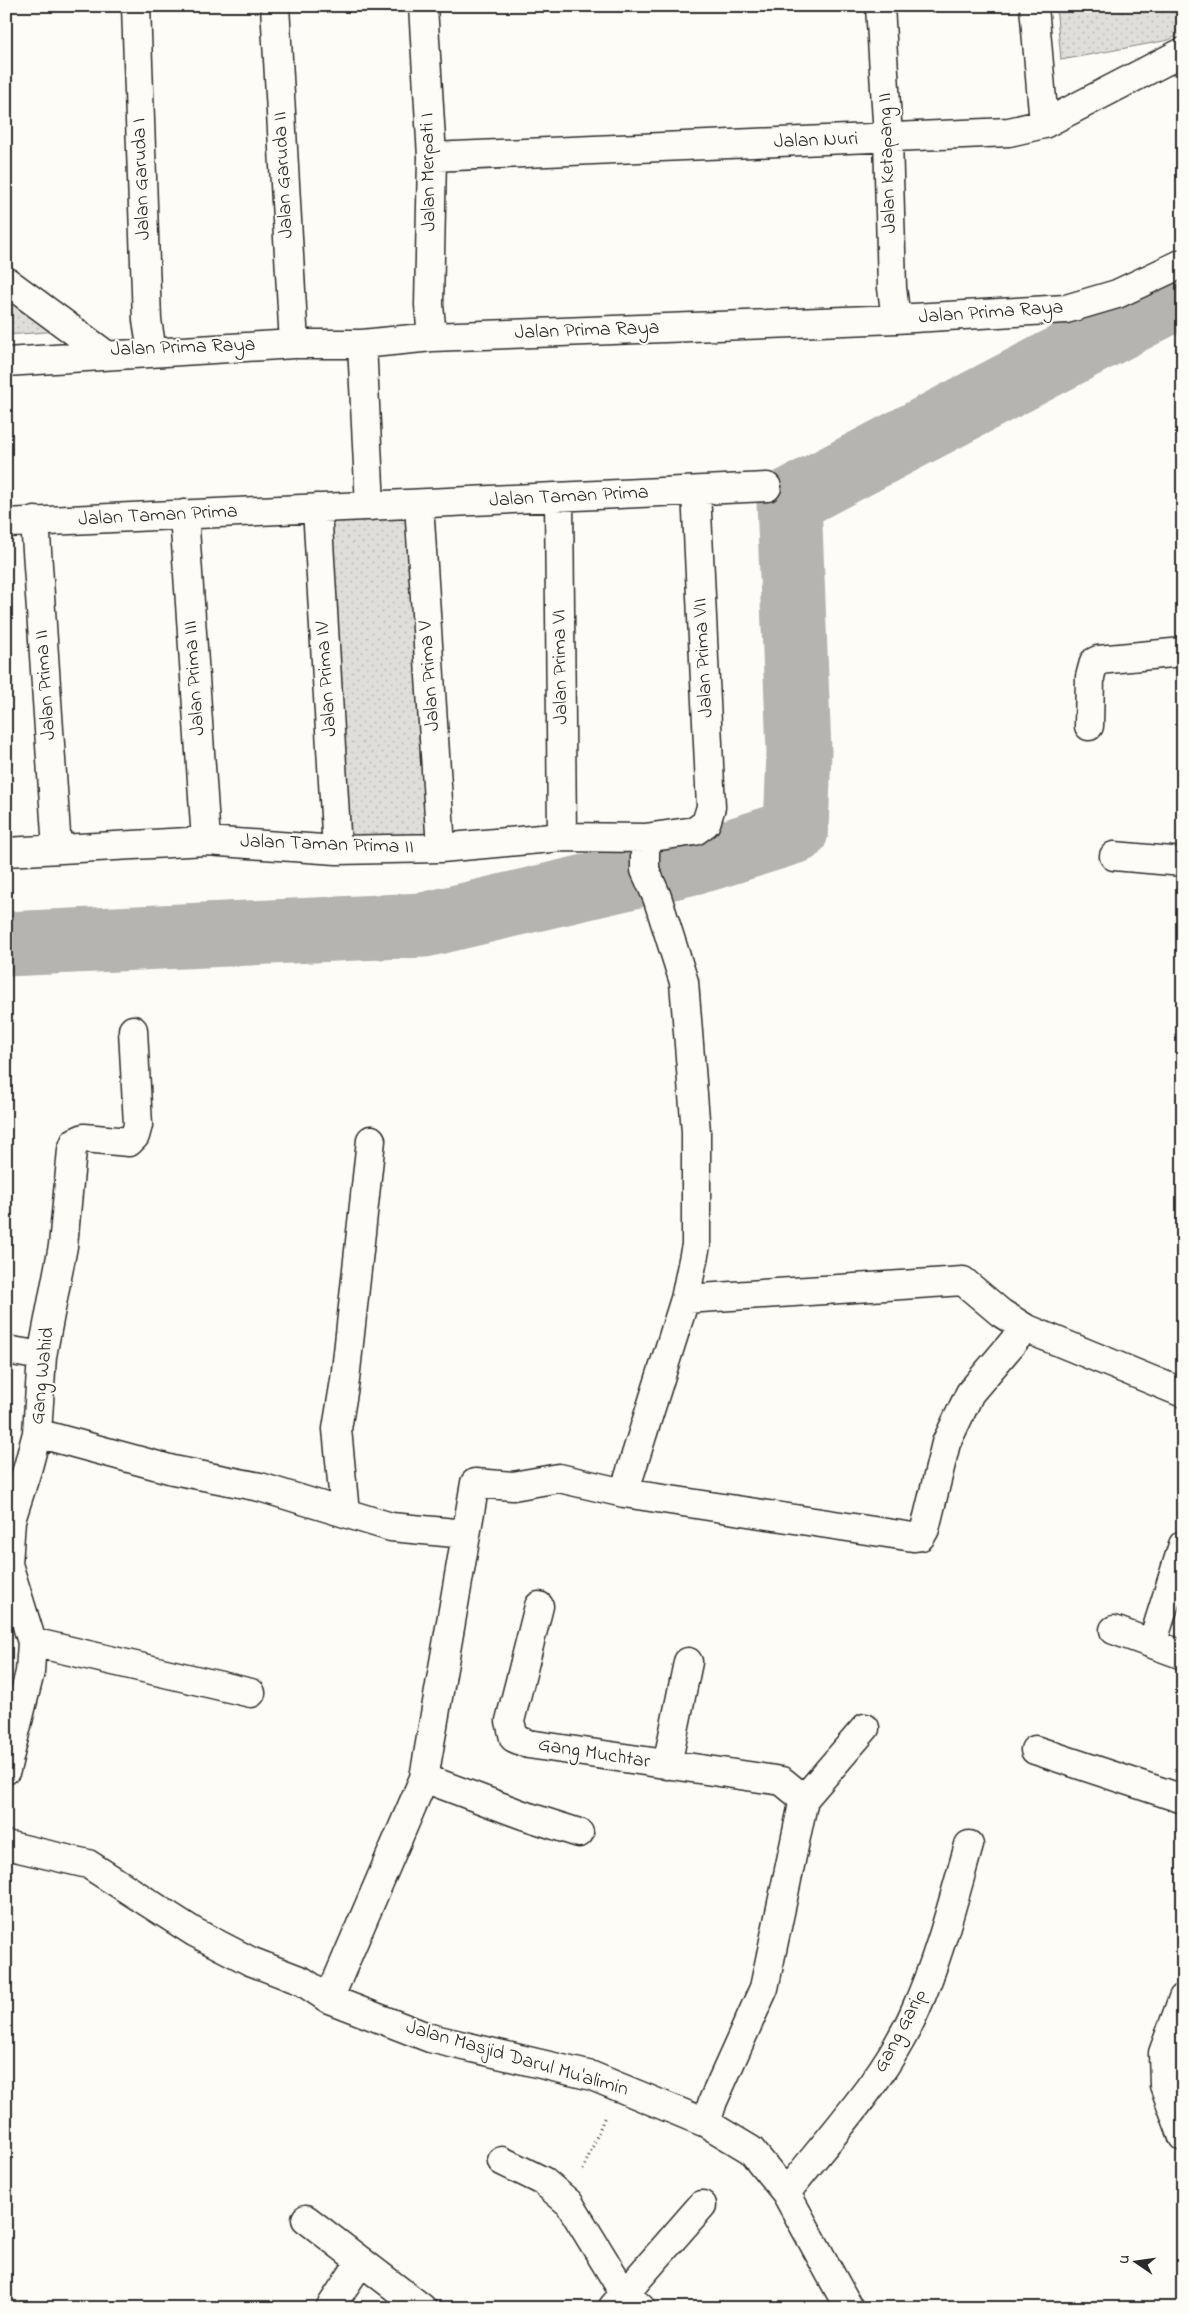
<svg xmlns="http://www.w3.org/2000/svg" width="1189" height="2314" viewBox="0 0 1189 2314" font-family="'Indie Flower',sans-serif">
<defs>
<pattern id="park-dots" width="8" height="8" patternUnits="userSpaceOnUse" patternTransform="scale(1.25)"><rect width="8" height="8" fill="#dfdeda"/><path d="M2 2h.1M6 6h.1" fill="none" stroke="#c0bfbb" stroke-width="1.8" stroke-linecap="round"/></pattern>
</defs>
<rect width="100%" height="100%" fill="#fdfcf7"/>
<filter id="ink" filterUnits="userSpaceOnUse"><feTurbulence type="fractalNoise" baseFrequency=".02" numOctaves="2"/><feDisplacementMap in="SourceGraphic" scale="10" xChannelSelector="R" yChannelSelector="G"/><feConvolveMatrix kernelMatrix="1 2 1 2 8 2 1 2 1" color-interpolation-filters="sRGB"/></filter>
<g filter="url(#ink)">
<path fill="url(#park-dots)" stroke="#858482" d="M 1056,6 L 1183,6 L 1183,32 L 1169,40 L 1061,60 Z
M 6,283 L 73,330 L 6,335 Z
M 412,515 L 428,839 L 347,841 L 326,519 Z"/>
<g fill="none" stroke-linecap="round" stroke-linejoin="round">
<path stroke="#b5b4b1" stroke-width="65" d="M 6,944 L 424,925 L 710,858 L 796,831 L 799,752 L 789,501 L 1183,294"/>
<defs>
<path id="minor" d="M 136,6 L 147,320 L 152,352
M 275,6 L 294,344
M 423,6 L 432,157 L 429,305 L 432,337
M 880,6 L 888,138 L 892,288 L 896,319
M 1034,6 L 1044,124
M 432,157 L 1009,132 L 1044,124 L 1183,52
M 6,281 L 105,354
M 362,344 L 370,506
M 6,362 L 294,344 L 362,344 L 432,337 L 896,319 L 1066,309 L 1117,294 L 1183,263
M 559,497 L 562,837
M 419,504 L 441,848
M 317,508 L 337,850
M 184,514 L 206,841
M 35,521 L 57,849
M 6,523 L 767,487
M 1089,726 L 1090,677 L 1094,662 L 1098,660 L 1183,652
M 6,852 L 206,841 L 337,850 L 441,848 L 562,837 L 645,838 L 695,831 L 706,823 L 711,807 L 696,491
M 1114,856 L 1183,862
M 685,1299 L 963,1281 L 1001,1313 L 1025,1328 L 1183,1393
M 6,1350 L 42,1356
M 37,1433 L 173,1470 L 260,1487 L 345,1513 L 337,1429 L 345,1380 L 371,1140
M 624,1493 L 685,1299 L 696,1245 L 696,1132 L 684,982 L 657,897 L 645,870 L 645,838
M 345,1513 L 391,1527 L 466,1534
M 539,1606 L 510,1721 L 514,1738 L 528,1744 L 782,1781 L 804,1799 L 764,1988 L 713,2101 L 706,2123
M 1114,1630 L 1183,1655
M 32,1642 L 251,1693
M 1152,1644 L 1183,1545
M 1035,1750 L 1183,1799
M 667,1765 L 688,1662
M 6,1770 L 30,1672 L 32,1642 L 8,1564 L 11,1520 L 28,1467 L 37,1433 L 42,1356 L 63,1246 L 72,1150 L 75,1142 L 84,1138 L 129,1142 L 135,1136 L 138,1125 L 133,1030
M 424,1778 L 523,1815 L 579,1833
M 804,1799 L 865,1728
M 6,1845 L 88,1864 L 194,1932 L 250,1961 L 302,1981 L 329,1999 L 430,2038 L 592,2076 L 706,2123 L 751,2150 L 786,2193 L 849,2308
M 1183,1998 L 1163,2053 L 1164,2085 L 1183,2137
M 329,1999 L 424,1778 L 475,1483 L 513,1486 L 559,1478 L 624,1493 L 913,1537 L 921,1536 L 925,1529 L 946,1443 L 970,1393 L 1025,1328
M 502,2161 L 543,2181 L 569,2203 L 624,2293 L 641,2308
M 786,2193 C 830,2136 886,2078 915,2011 C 939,1958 953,1901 969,1845
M 306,2219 L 422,2308
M 613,2307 L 702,2205
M 330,2308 L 361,2261"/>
</defs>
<use href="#minor" stroke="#2b2b2b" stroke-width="31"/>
<path stroke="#2b2b2b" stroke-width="3" stroke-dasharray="1 4" stroke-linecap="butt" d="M 583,2170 L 605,2116"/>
<use href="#minor" stroke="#fdfcf7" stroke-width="28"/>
</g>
</g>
<g text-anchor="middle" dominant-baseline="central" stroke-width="4" stroke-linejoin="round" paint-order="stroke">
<g font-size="20" fill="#2b2b2b" stroke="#fdfcf7">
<text transform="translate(816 141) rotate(-2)">Jalan Nuri</text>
<text transform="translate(888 163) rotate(-92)">Jalan Ketapang II</text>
<text transform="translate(429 172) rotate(-91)">Jalan Merpati I</text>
<text transform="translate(284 175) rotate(-93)">Jalan Garuda II</text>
<text transform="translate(142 179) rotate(-92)">Jalan Garuda I</text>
<text transform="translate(991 313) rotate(-4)">Jalan Prima Raya</text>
<text transform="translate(587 331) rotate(-2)">Jalan Prima Raya</text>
<text transform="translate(183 348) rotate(-2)">Jalan Prima Raya</text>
<text transform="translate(569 497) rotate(-3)">Jalan Taman Prima</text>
<text transform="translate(158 516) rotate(-3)">Jalan Taman Prima</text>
<text transform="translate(704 658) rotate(-93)">Jalan Prima VII</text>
<text transform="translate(561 667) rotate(-91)">Jalan Prima VI</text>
<text transform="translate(430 676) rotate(-94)">Jalan Prima V</text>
<text transform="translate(195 678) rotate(-94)">Jalan Prima III</text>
<text transform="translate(327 679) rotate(-94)">Jalan Prima IV</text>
<text transform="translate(46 685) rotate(-94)">Jalan Prima II</text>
<text transform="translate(327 845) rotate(2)">Jalan Taman Prima II</text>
<text transform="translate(43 1376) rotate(-84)">Gang Wahid</text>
<text transform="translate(594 1754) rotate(9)">Gang Muchtar</text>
<text transform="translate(901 2031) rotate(-62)">Gang Garip</text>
<text transform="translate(517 2059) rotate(16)">Jalan Masjid Darul Mu'alimin</text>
</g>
</g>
<rect width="1189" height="2314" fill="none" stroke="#fdfcf7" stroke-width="25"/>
<rect x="12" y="12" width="1164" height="2289" fill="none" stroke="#2b2b2b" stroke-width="2" filter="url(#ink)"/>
<g transform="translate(1136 2262) rotate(283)" stroke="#fdfcf7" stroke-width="4" paint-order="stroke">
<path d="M0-4L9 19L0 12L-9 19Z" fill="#2b2b2b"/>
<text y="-8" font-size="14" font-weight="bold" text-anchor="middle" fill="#2b2b2b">U</text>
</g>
</svg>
